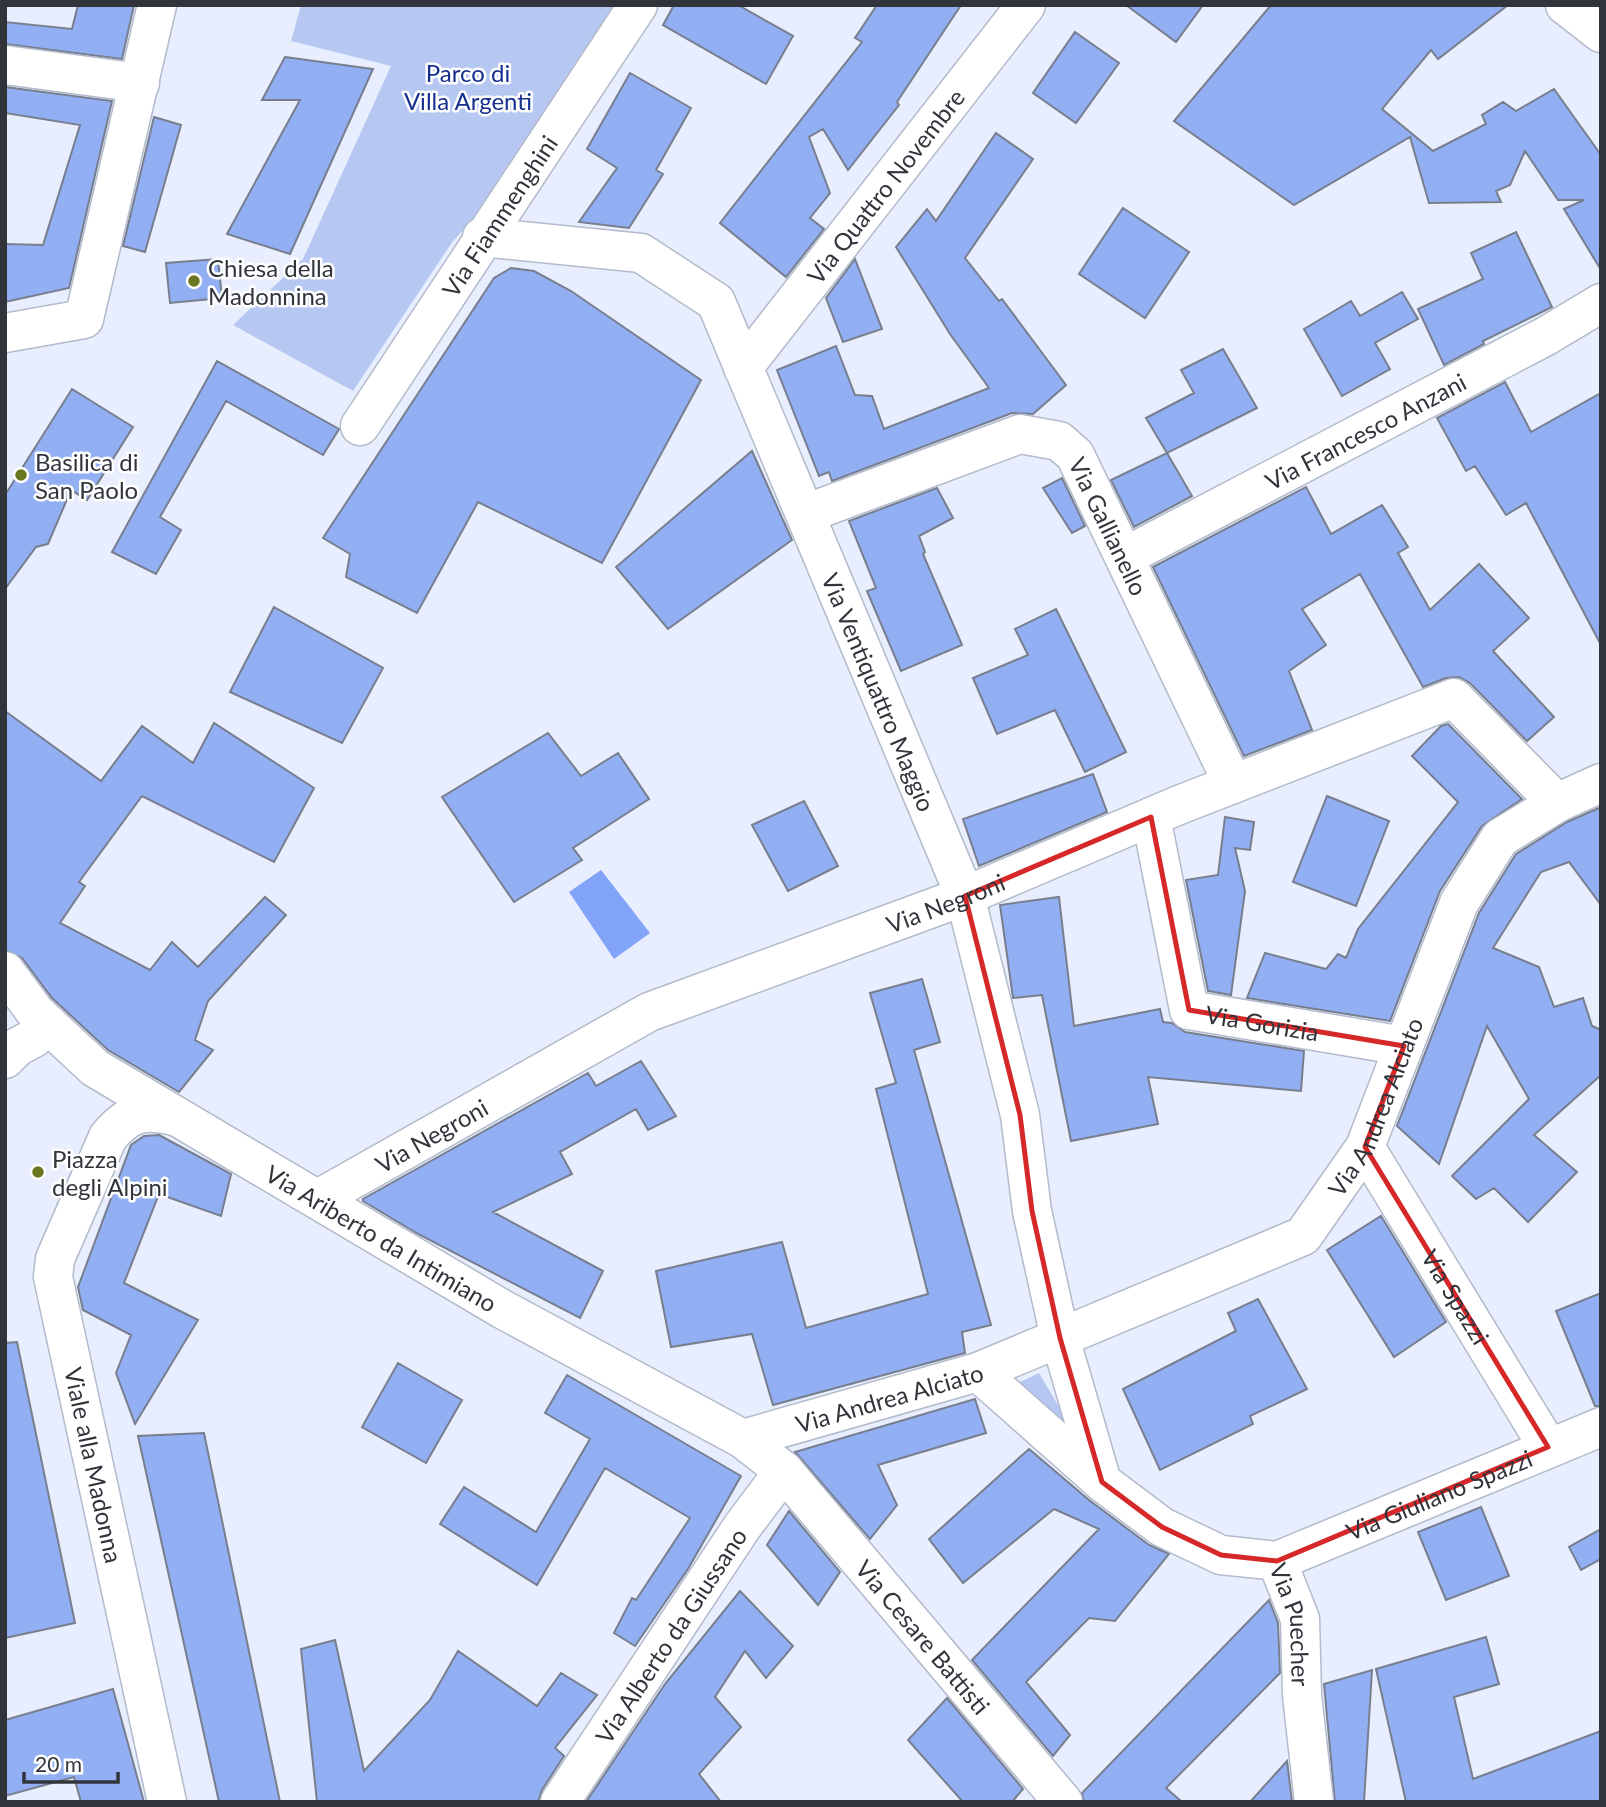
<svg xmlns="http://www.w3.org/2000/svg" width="1606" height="1807" viewBox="0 0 1606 1807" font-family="Lato,sans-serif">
<rect width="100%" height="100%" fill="#e8eefd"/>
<path fill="#b6c8f2" d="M 301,5 L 617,5 L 479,213 L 453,241 L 353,391 L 233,325 L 303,259 L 391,66 L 291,41 Z
M 1039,1373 L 1084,1449 L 1012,1386 Z"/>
<path fill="#82a4f8" d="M 601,870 L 650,933 L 614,959 L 569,892 Z"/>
<path fill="#93aff3" stroke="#777e8e" stroke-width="2" d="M 78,5 L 134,5 L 122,59 L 5,44 L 5,22 L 72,29 Z
M 674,5 L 738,5 L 793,36 L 766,84 L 663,25 Z
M 877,5 L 961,5 L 897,102 L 899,105 L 848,170 L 823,129 L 809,137 L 830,193 L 810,218 L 824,229 L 786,277 L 720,223 L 862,42 L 855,38 Z
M 1126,5 L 1203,5 L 1176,42 Z
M 1271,5 L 1508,5 L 1438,59 L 1431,50 L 1382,109 L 1433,151 L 1486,124 L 1482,115 L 1503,102 L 1516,111 L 1554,89 L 1601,155 L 1601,270 L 1564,209 L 1584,200 L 1558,200 L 1525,151 L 1510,185 L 1496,191 L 1501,202 L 1429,203 L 1410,137 L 1294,205 L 1174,121 Z
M 1075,32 L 1119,63 L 1076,123 L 1033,93 Z
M 285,57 L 373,69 L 290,254 L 227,234 L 300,100 L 262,100 Z
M 630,73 L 691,108 L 656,170 L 663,174 L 629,228 L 579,222 L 617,168 L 587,149 Z
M 5,87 L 112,101 L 69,288 L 5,302 L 5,244 L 43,245 L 80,125 L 5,113 Z
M 154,117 L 181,125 L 145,252 L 123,246 Z
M 996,133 L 1033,159 L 965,258 L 999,301 L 1002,299 L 1066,385 L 1033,414 L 1012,413 L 832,481 L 829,472 L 819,476 L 777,370 L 836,346 L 855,395 L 872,396 L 884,429 L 989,388 L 950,334 L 896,247 L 927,209 L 936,221 Z
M 1123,208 L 1189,252 L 1145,318 L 1079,274 Z
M 1516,232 L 1552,307 L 1483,341 L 1484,344 L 1444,365 L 1418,309 L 1483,279 L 1471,253 Z
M 218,259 L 222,298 L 170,303 L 166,263 Z
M 855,259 L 882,329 L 843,342 L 826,298 Z
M 511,268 L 534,271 L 571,291 L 701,380 L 602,563 L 478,502 L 417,613 L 346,577 L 350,554 L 323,538 L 494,278 Z
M 1402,292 L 1418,319 L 1375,343 L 1390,369 L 1342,396 L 1304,329 L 1351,301 L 1360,316 Z
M 1223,349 L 1257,408 L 1167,453 L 1146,418 L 1194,393 L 1181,370 Z
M 217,361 L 339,429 L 323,455 L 226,401 L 160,517 L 181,530 L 156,574 L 112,552 Z
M 1505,382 L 1531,432 L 1601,393 L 1601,645 L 1526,503 L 1506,515 L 1475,466 L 1466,471 L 1437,418 Z
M 72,389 L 133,427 L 87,500 L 71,490 L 48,544 L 36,547 L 5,589 L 5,495 Z
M 752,451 L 792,540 L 668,629 L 616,567 Z
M 1167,453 L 1192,496 L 1134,527 L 1111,480 Z
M 1062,478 L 1085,526 L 1072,533 L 1043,488 Z
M 1306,487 L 1331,534 L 1382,505 L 1408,547 L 1398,553 L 1430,610 L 1479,564 L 1529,618 L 1493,651 L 1554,717 L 1527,741 L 1470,683 L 1459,677 L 1446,678 L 1423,687 L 1360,574 L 1302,609 L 1326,645 L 1289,671 L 1312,730 L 1244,756 L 1153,567 Z
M 937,488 L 953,518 L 919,536 L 925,552 L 923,554 L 962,645 L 901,671 L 867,591 L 876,588 L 849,521 Z
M 274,607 L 383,668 L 342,743 L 230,692 Z
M 1056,609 L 1126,752 L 1085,772 L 1055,710 L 997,734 L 973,678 L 1028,655 L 1015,629 Z
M 5,711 L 101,781 L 142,726 L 193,763 L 214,723 L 314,788 L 274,862 L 142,796 L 79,882 L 85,886 L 60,923 L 150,970 L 172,942 L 198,967 L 265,897 L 286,915 L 208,1001 L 195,1040 L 213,1050 L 179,1092 L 108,1050 L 52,998 L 22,958 L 5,950 Z
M 1448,724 L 1522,799 L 1482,826 L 1440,891 L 1390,1021 L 1247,998 L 1265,953 L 1326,969 L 1338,954 L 1346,958 L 1358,929 L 1458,802 L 1412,756 L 1441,726 Z
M 548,733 L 581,776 L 618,753 L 649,799 L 573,848 L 582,860 L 514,902 L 442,797 Z
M 1093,774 L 1107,812 L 979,866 L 963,819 Z
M 1327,796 L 1389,821 L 1356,906 L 1293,882 Z
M 804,801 L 838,866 L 788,891 L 752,825 Z
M 1601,807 L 1601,905 L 1569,862 L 1541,872 L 1493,948 L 1539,967 L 1554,1007 L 1583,998 L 1592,1026 L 1601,1030 L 1601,1075 L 1534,1135 L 1577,1172 L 1528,1222 L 1494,1188 L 1476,1199 L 1452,1176 L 1529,1099 L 1487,1026 L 1439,1164 L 1397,1126 L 1479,913 L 1516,854 L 1567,822 Z
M 1225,817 L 1254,822 L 1250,850 L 1235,848 L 1245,891 L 1231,995 L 1208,991 L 1186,880 L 1218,875 Z
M 1059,897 L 1074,1026 L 1160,1009 L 1163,1022 L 1172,1023 L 1185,1032 L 1304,1051 L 1301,1091 L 1148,1077 L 1158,1124 L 1071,1141 L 1042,995 L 1013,998 L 1000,905 Z
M 922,979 L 940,1042 L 914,1050 L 991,1325 L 962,1332 L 965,1353 L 773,1405 L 752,1334 L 671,1347 L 656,1271 L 782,1242 L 806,1328 L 928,1294 L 876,1089 L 896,1083 L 870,993 Z
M 641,1061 L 676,1116 L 648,1130 L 636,1109 L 560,1152 L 572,1174 L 493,1212 L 603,1271 L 580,1318 L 418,1234 L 363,1201 L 363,1199 L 588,1073 L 596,1086 Z
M 159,1135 L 231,1174 L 221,1216 L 159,1194 L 124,1283 L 198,1320 L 135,1424 L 116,1373 L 131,1335 L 83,1310 L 78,1287 L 131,1145 L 144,1136 Z
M 1381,1216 L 1446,1322 L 1394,1357 L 1327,1250 Z
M 1601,1293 L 1601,1406 L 1595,1406 L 1556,1311 Z
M 1258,1299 L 1307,1389 L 1250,1416 L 1253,1424 L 1160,1470 L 1123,1389 L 1236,1331 L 1228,1313 Z
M 17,1342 L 75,1623 L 5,1638 L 5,1343 Z
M 398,1363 L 462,1400 L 426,1463 L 362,1427 Z
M 567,1375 L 741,1476 L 688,1569 L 635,1646 L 614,1633 L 632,1598 L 636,1600 L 690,1518 L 605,1468 L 537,1585 L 440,1524 L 464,1487 L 536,1532 L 590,1439 L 545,1413 Z
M 975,1399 L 986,1433 L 878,1465 L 897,1505 L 870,1539 L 795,1452 Z
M 204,1433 L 280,1802 L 219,1802 L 138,1436 Z
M 1029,1449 L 1089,1500 L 1149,1545 L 1169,1554 L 1115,1621 L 1089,1618 L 1026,1682 L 1070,1735 L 1053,1756 L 972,1660 L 1099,1529 L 1054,1509 L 963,1583 L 929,1539 Z
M 1481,1507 L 1509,1576 L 1446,1600 L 1418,1532 Z
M 789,1511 L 840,1572 L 818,1605 L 767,1545 Z
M 1601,1529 L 1601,1559 L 1581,1570 L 1569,1547 Z
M 740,1591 L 793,1646 L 766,1678 L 745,1651 L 715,1697 L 741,1727 L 699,1774 L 721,1802 L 586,1802 L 665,1684 Z
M 1269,1600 L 1278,1623 L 1280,1673 L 1166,1788 L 1182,1802 L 1084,1802 L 1082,1793 Z
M 1486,1637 L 1499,1684 L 1454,1697 L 1473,1779 L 1601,1731 L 1601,1802 L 1406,1802 L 1376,1669 Z
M 335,1640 L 364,1771 L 430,1700 L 458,1651 L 537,1706 L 561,1673 L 597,1695 L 555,1748 L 564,1756 L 542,1790 L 538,1802 L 317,1802 L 301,1649 Z
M 1372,1670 L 1364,1802 L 1335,1802 L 1324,1684 Z
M 113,1689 L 144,1802 L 81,1802 L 74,1777 L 5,1796 L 5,1720 Z
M 947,1698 L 1023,1789 L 1012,1802 L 963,1802 L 908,1740 Z
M 1287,1761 L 1292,1802 L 1250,1802 Z"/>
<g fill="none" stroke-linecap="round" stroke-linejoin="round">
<defs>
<g id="minor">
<path d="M 1565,5 L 1601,33"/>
<path d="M 5,65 L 140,83"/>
<path id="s1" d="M 482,237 L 641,253 L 716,302 L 965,896 L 1020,1115 L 1032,1211 L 1060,1338 L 1102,1482 L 1162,1527 L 1221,1555 L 1277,1561 L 1300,1619 L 1302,1695 L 1314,1802"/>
<path d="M 5,333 L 84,319 L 157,5"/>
<path id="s2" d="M 743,368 L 1026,5"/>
<path id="s3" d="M 360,426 L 638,5"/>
<path id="s4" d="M 805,514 L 1020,434 L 1059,441 L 1075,455 L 1233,784"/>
<path id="s5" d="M 1126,556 L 1546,336 L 1601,303"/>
<path id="s6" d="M 1151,817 L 1189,1010 L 1404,1046"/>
<path id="s7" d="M 5,971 L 36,1013 L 95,1068 L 502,1309 L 743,1439 L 784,1471 L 1063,1802"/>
<path d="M 5,1059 L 17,1047 L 34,1038"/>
<path id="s8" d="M 1365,1147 L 1548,1447"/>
<path id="s9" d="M 318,1199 L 649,1012 L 965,896 L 1179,805 L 1454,698 L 1557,803"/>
<path d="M 978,1372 L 1100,1480"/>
<path id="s10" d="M 743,1439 L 978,1372 L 1303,1236 L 1365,1147 L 1459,903 L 1500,838 L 1557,803 L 1601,783"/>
<path id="s11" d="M 1277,1561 L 1601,1427"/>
<path d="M 167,1802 L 53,1277 L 55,1259 L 108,1137 C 129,1112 143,1109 174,1116"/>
<path id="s12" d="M 560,1802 L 742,1527 L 784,1471"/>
</g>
</defs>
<use href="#minor" stroke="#b2bacb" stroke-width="41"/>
<use href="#minor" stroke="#fff" stroke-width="38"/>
</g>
<path fill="none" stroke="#d62828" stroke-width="5" stroke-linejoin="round" d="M 1151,817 L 1189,1010 L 1404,1046 L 1365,1147 L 1548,1447 L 1277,1561 L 1221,1555 L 1162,1527 L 1102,1482 L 1060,1338 L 1032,1211 L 1020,1115 L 965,896 Z"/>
<g fill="#6b7621" stroke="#fff" stroke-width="2.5">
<circle cx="194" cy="281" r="7"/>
<circle cx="21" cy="475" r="7"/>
<circle cx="38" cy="1172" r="7"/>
</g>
<g text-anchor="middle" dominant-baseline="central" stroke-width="5" stroke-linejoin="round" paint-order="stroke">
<g font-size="24" fill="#172f8e" stroke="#fff">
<text x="468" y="72">Parco di<tspan x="468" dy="28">Villa Argenti</tspan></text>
</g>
<g font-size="24" fill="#31353b" stroke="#fff">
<text stroke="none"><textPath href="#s2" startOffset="231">Via Quattro Novembre</textPath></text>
<text stroke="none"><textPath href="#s3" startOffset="252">Via Fiammenghini</textPath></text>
<text stroke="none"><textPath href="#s5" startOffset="270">Via Francesco Anzani</textPath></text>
<text stroke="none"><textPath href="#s4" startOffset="369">Via Gallianello</textPath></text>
<text stroke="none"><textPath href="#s1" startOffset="672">Via Ventiquattro Maggio</textPath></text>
<text stroke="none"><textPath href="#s9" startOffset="696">Via Negroni</textPath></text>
<text stroke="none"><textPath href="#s6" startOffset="271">Via Gorizia</textPath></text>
<text stroke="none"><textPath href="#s10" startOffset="746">Via Andrea Alciato</textPath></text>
<text stroke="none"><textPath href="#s9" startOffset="130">Via Negroni</textPath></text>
<text stroke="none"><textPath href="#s7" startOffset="466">Via Ariberto da Intimiano</textPath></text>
<text stroke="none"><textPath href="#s8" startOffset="175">Via Spazzi</textPath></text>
<text stroke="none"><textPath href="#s10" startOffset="152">Via Andrea Alciato</textPath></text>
<text transform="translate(94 1465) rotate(78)">Viale alla Madonna</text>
<text stroke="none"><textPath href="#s11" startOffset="175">Via Giuliano Spazzi</textPath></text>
<text stroke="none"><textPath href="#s1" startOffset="1759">Via Puecher</textPath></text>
<text stroke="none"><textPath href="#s12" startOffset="200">Via Alberto da Giussano</textPath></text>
<text stroke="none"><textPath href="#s7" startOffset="1148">Via Cesare Battisti</textPath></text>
</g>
<g font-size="24" fill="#31353b" stroke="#fff" text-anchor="start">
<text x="208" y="267">Chiesa della<tspan x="208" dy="28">Madonnina</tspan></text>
<text x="35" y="461">Basilica di<tspan x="35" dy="28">San Paolo</tspan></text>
<text x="52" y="1158">Piazza<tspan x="52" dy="28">degli Alpini</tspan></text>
</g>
</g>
<rect width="1606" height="1807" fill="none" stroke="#31353b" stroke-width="14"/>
<path d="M24 1772v10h94v-10" fill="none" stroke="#31353b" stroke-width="3.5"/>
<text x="35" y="1772" font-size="21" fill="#31353b" stroke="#ffffff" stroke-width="5" paint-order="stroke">20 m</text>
</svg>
